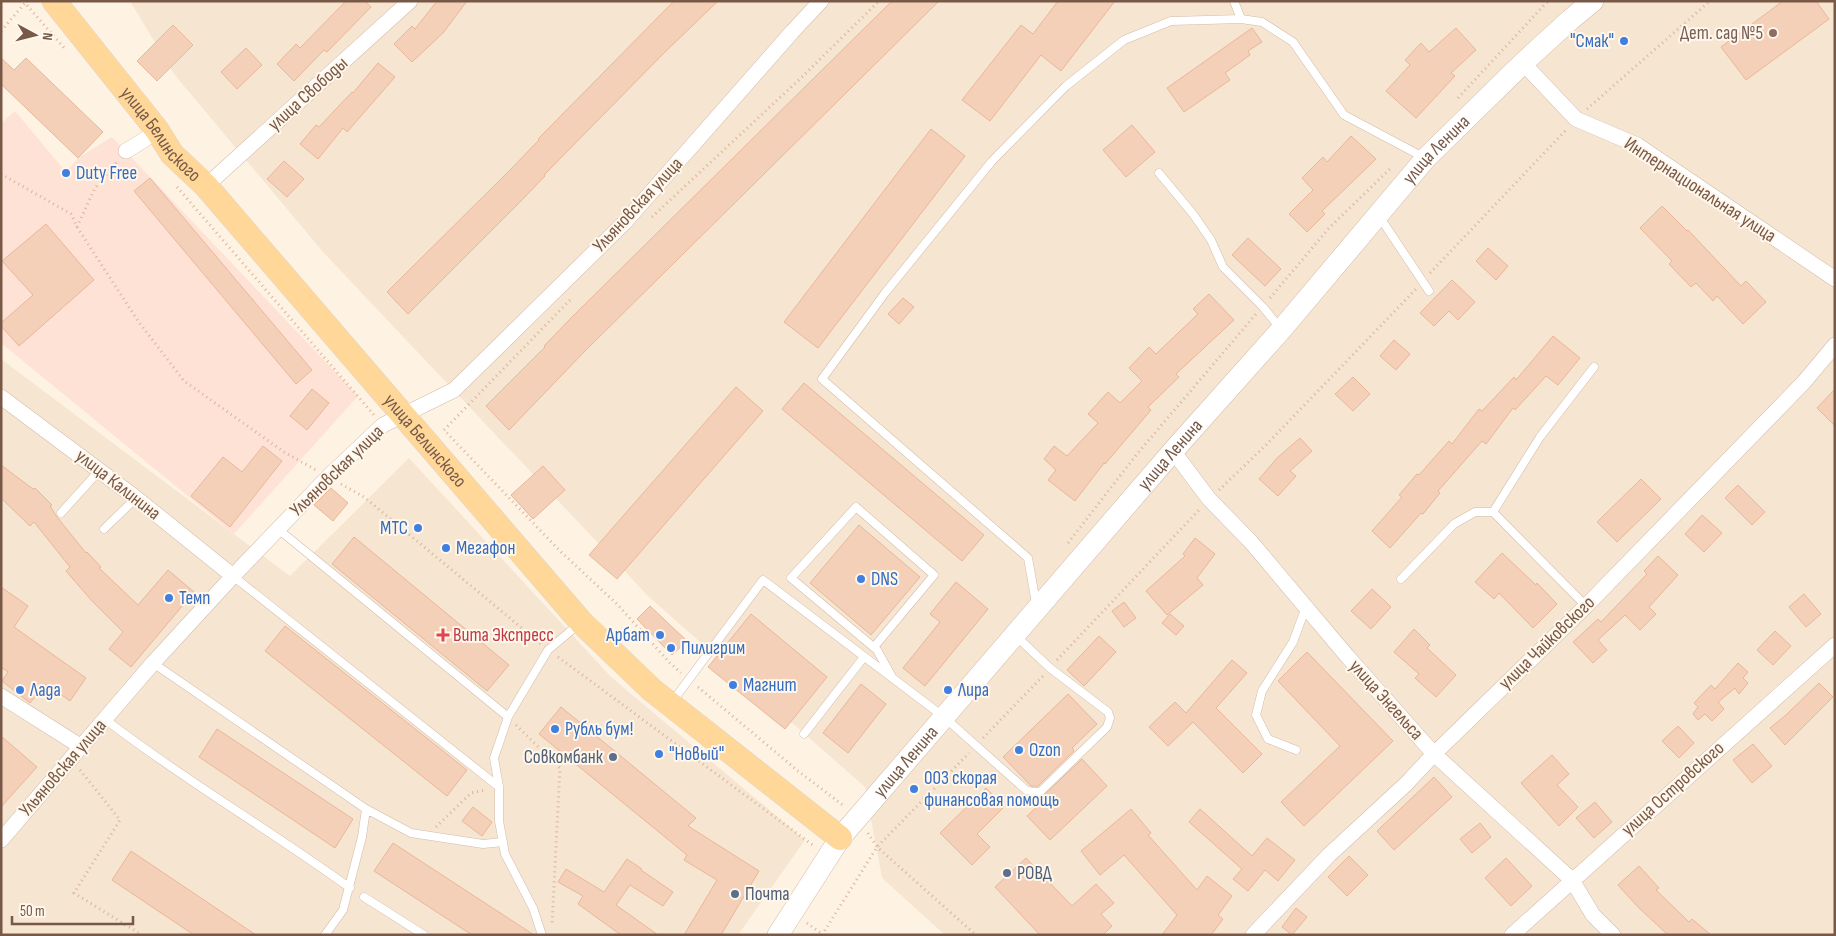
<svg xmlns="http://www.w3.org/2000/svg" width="1836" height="936" viewBox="0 0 1836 936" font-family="'Sofia Sans Condensed',sans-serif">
<rect width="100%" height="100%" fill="#fef3e3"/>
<path fill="#f6e5d1" d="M 130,1 L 1835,1 L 1835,935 L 945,935 L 882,878 L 865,787 L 649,597 L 323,252 L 174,74 Z
M 1,359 L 290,576 L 409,458 L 611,677 L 805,840 L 738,935 L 1,935 Z"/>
<path fill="#ffe2d6" d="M 15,111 L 66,172 L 78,158 L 112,137 L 358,396 L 234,534 L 1,343 L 1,123 Z"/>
<path fill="#f5d0b9" stroke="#e9b698" d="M 346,1 L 365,1 L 371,7 L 327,52 L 324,50 L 294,81 L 277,64 L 296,44 L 300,48 Z
M 437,1 L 467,1 L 443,33 L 412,62 L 394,44 L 412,26 L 415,29 Z
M 674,1 L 718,1 L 664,53 L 544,175 L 545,176 L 516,206 L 408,314 L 387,292 L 508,172 L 539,140 L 538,139 Z
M 892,1 L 939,1 L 585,351 L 509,430 L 486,406 L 545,347 L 544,346 L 573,316 Z
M 1058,1 L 1115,1 L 1061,71 L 1041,55 L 990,121 L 962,100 L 1021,25 L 1033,34 Z
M 1783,1 L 1816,1 L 1829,19 L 1746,80 L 1721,47 Z
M 173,25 L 193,45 L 157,81 L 137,61 Z
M 1252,28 L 1262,42 L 1248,51 L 1250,55 L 1225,73 L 1230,80 L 1184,112 L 1167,88 Z
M 1456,28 L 1476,50 L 1451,73 L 1455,76 L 1416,118 L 1386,91 L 1410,65 L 1405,60 L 1421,43 L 1429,52 Z
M 246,48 L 262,65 L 237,89 L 221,72 Z
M 1,58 L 14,70 L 26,58 L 103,132 L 78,158 L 1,84 Z
M 378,63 L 395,77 L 347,132 L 343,128 L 318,159 L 300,144 L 316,125 L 319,127 L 352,92 L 353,93 Z
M 1132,125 L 1155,152 L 1126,177 L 1103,150 Z
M 931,129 L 965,156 L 818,348 L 784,322 Z
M 1351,136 L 1376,159 L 1322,211 L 1325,214 L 1307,232 L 1289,214 L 1313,190 L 1302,178 L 1323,157 L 1327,162 Z
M 284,161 L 304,179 L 287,197 L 267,179 Z
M 150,178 L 312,370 L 296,384 L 134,191 Z
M 1662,206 L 1687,231 L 1688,230 L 1741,286 L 1746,281 L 1766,302 L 1743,324 L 1717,296 L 1713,301 L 1696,283 L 1691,287 L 1669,264 L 1672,261 L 1640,228 Z
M 46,224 L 94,280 L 19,346 L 1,326 L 1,323 L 33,295 L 2,261 Z
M 1248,238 L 1281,269 L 1265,286 L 1232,255 Z
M 1488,248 L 1508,266 L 1496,280 L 1476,261 Z
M 1452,280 L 1475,302 L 1458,320 L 1449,311 L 1434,326 L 1420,313 Z
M 1209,294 L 1234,320 L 1176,374 L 1179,377 L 1148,407 L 1151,410 L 1105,464 L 1104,463 L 1075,501 L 1048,480 L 1056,470 L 1044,459 L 1054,446 L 1067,456 L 1098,423 L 1088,414 L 1108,392 L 1120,403 L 1142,381 L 1129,368 L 1149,347 L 1156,354 L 1198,314 L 1193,309 Z
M 903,298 L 914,307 L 899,324 L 888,314 Z
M 1553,336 L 1580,358 L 1558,385 L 1546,376 L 1515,410 L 1513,408 L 1486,444 L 1482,441 L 1438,491 L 1440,493 L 1423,514 L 1421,513 L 1390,548 L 1372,531 L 1402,497 L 1399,495 L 1417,474 L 1419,475 L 1449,441 L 1452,444 L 1479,409 L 1482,411 L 1514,377 L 1516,380 Z
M 1394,340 L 1410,354 L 1396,370 L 1380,356 Z
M 1353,377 L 1370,394 L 1353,411 L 1335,394 Z
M 804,383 L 984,535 L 962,561 L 782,409 Z
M 736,387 L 763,411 L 617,579 L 589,555 Z
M 312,389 L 329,403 L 307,430 L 290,416 Z
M 1835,389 L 1835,426 L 1817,408 Z
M 1300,438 L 1312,451 L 1290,471 L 1296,476 L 1278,496 L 1259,479 L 1277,458 Z
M 263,446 L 282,461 L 230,527 L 191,496 L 223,457 L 242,472 Z
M 1,465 L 33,489 L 35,488 L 52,505 L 50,506 L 57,517 L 86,553 L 87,552 L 101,567 L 99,568 L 138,605 L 168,570 L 194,592 L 131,667 L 109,649 L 123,632 L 92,601 L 66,571 L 70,567 L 34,522 L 30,526 L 1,498 Z
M 543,466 L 565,490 L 533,519 L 511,495 Z
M 1641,479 L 1661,499 L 1617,542 L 1597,522 Z
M 1738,485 L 1765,512 L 1752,525 L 1725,498 Z
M 331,488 L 348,503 L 333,521 L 314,505 Z
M 1702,515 L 1722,533 L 1704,552 L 1685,534 Z
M 859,525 L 920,577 L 871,635 L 810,583 Z
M 354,537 L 509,665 L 487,691 L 332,564 Z
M 1195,538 L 1215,554 L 1197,578 L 1203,585 L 1167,615 L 1146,591 L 1185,556 L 1183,554 Z
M 1502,553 L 1536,585 L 1537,583 L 1557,604 L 1533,628 L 1499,593 L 1494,599 L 1475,582 Z
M 1658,556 L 1678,575 L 1649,607 L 1656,614 L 1640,630 L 1625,615 L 1598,640 L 1607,650 L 1593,663 L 1573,642 L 1598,619 L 1601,622 L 1647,574 L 1644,571 Z
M 956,582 L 988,609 L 925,686 L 903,668 L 940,622 L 930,614 Z
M 1,587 L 28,606 L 14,627 L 86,678 L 70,701 L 46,684 L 30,703 L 2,681 L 8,672 L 1,667 Z
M 1372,589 L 1391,607 L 1371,629 L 1351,611 Z
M 1804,594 L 1821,614 L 1806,627 L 1789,607 Z
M 1124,602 L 1136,618 L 1124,627 L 1112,611 Z
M 650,606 L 687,641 L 672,655 L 637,619 Z
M 751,614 L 827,677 L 785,729 L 708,667 Z
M 1170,614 L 1184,626 L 1176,635 L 1162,623 Z
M 285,626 L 467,770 L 447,796 L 265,651 Z
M 1414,629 L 1430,645 L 1427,648 L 1456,675 L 1436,697 L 1415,678 L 1419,674 L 1394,652 Z
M 1775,631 L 1791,646 L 1773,665 L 1757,650 Z
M 1099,636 L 1116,652 L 1084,686 L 1067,670 Z
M 1307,652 L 1393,741 L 1304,826 L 1281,802 L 1340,746 L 1278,681 Z
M 1232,660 L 1247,673 L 1216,708 L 1262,754 L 1243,773 L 1193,722 L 1168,746 L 1149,727 L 1175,702 L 1186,713 Z
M 1738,663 L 1748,672 L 1743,678 L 1748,683 L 1739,694 L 1735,688 L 1718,702 L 1724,709 L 1712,721 L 1705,714 L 1698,720 L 1693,714 L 1698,707 L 1694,703 L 1711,685 L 1715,689 Z
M 1819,683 L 1833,697 L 1785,745 L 1770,728 L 1786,715 Z
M 861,684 L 886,704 L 848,753 L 823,733 Z
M 1068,694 L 1097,724 L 1072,748 L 1074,751 L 1038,786 L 1031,786 L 1003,757 Z
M 561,707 L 696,818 L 688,826 L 759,871 L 721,935 L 684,935 L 717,880 L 684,860 L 687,855 L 539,734 Z
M 1678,726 L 1694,743 L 1679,758 L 1662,741 Z
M 217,729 L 353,819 L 335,848 L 199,757 Z
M 1,736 L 37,767 L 1,807 Z
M 1753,744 L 1772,766 L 1752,783 L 1733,760 Z
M 1552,755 L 1569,774 L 1557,785 L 1578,807 L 1559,826 L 1521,783 Z
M 1082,759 L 1107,786 L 1050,840 L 1027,816 L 1044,800 L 1042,797 Z
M 1434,777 L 1452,797 L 1394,850 L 1377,831 Z
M 986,788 L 1004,807 L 977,834 L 990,847 L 972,865 L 940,833 Z
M 1595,802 L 1612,822 L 1594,838 L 1576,818 Z
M 473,807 L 492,822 L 482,836 L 462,821 Z
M 1131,809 L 1151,833 L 1148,835 L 1197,890 L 1207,876 L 1232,896 L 1218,915 L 1223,919 L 1211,935 L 1162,935 L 1177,915 L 1124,855 L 1100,875 L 1081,851 Z
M 1200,809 L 1252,856 L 1267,838 L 1295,860 L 1278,881 L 1265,870 L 1248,891 L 1233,879 L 1242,869 L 1189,822 Z
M 1480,823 L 1491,837 L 1472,853 L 1460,839 Z
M 393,843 L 534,935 L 472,935 L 374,871 Z
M 131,851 L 256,935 L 194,935 L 112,880 Z
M 1349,856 L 1368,875 L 1347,896 L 1328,877 Z
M 1026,858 L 1072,906 L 1096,884 L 1114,903 L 1101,914 L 1112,926 L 1103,935 L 1040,935 L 995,887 Z
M 1506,858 L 1532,886 L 1511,906 L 1485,878 Z
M 627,859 L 642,869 L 641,870 L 673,892 L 663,906 L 630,885 L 616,905 L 658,935 L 621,935 L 578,904 L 583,896 L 558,882 L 566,869 L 604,892 Z
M 1639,866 L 1659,888 L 1656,890 L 1689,922 L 1692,919 L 1711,935 L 1668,935 L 1638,907 L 1618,885 Z
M 1296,908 L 1307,917 L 1292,935 L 1282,927 Z"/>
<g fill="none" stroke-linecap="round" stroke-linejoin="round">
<defs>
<path id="service" d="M 1234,1 L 1241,19
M 1159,173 L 1193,214 L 1211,240 L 1223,267 L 1263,307 L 1280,328
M 1379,216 L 1429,291
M 61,513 L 99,471
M 104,529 L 136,498
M 278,529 L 508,717
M 233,576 L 499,787
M 1401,579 L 1454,524 L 1475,512 L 1493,512
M 1036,603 L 1028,558 L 822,379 L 885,293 L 992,161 L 1066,86 L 1124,40 L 1171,21 L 1241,19 L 1262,22 L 1293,42 L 1344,115 L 1425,158
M 1586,606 L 1493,512 L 1540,437 L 1594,367
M 874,647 L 934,575 L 856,507 L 791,578 L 877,650 L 891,675
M 153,663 L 366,809 L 362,837 L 343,910 L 325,935
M 672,702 L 763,580 L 944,717 L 1026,790 L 1033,792 L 1040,792 L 1107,727 L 1110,718 L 1108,712 L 1050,668 L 1016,636
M 106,720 C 184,780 270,830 350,888
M 804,734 L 864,657
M 1296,750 L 1268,739 L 1256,715 L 1262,691 L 1293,642 L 1306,607
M 366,809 L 411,833 L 483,844 L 503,842
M 364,897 L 424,935
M 542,935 L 533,908 L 505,854 L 499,821 L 499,787 L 494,758 L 508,717 L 548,650 L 580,623"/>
<path id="minor" d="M 1523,63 L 1576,119 L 1637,145 L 1835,279
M 126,151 L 144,140 L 157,130
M 206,186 L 410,1
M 1,397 L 136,498 L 233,576
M 1173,451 L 1209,499 L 1251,542 L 1347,656 L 1434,754 L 1572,880 L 1593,915 L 1613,935
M 1,696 L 80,746
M 1,840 L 153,663 L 233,576 L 328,477 L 383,425 L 454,390 L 625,222 L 792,32 L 821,1
M 1253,935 L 1329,855 L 1406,784 L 1434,754 L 1586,606 L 1804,382 L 1835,345
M 1512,935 L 1835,645"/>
<g id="secondary">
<path id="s1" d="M 778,935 L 840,838 L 1173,451 L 1281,330 L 1426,158 L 1523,63 L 1570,20 L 1593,1"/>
</g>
<g id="primary">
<path id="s2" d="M 54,1 L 157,130 L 172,154 L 206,186 L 581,622 L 652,690 L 840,838"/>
</g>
</defs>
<use href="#service" stroke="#d2bcab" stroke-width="9"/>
<use href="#minor" stroke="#d2bcab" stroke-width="16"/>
<use href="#secondary" stroke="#d5bca8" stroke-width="22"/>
<use href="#primary" stroke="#dcd4cf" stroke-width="25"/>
<path stroke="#dab39c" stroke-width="3" stroke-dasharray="1 4" stroke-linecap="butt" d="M 1,31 L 25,3 L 65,49
M 1458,98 L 1548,1
M 1587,109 L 1710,1
M 1,174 L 71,214 L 77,227 L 138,321 L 184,381 L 284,452 L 316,470
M 177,187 L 374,415
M 652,217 L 802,77 L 879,1
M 77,227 L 95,188 L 117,162
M 1430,273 L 1567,129
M 1270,298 L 1330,227 L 1392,167
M 570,300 L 444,430 L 560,551 L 617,604 L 670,663 L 681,673
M 341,484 L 364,497 L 541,644
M 1219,490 L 1266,445 L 1416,289
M 1068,543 L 1137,454 L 1256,314
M 558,657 L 814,846
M 1057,660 L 1199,510
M 698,687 L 798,771 L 844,806
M 516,725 L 560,768 L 552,925
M 983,738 L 1043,676
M 80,770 L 120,820 L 74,893 L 142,935
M 436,827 L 471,793 L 486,790
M 868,833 L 877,847 L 976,935
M 807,923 L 822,934
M 822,935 L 877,847 L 969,753"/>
<use href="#service" stroke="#fff" stroke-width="8"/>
<use href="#minor" stroke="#fff" stroke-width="15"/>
<use href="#secondary" stroke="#fff" stroke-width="21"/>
<use href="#primary" stroke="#ffd899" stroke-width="24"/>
</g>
<circle fill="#8d6e63" stroke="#fff7eb" stroke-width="2" cx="1773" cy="33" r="5"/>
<g fill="#3f7fe0" stroke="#fff7eb" stroke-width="2">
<circle cx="1624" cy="41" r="5"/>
<circle cx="66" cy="173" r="5"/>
<circle cx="418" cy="528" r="5"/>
<circle cx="446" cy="548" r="5"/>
<circle cx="861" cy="579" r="5"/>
<circle cx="169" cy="598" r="5"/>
<circle cx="660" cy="635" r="5"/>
<circle cx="671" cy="648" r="5"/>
<circle cx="733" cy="685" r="5"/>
<circle cx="20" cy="690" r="5"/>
<circle cx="948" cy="690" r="5"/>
<circle cx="555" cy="729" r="5"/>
<circle cx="1019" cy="750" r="5"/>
<circle cx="659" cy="754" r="5"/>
<circle cx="914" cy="789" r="5"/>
</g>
<path fill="#e0444e" stroke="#fff7eb" stroke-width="2" d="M440.5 627.5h5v5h5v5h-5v5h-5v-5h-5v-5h5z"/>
<g fill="#5c6f8a" stroke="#fff7eb" stroke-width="2">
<circle cx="613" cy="757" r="5"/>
<circle cx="1007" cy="873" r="5"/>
<circle cx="735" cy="894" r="5"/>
</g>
<g text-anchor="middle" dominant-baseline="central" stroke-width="4" stroke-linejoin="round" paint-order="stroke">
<g font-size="19" fill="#785e54" stroke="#fff7eb" text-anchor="end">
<text x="1763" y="33">Дет. сад №5</text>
</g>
<g font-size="19" fill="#366cbe" stroke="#fff7eb" text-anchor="start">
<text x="1614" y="41" text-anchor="end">"Смак"</text>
<text x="76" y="173">Duty Free</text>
<text x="408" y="528" text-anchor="end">МТС</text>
<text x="456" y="548">Мегафон</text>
<text x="871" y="579">DNS</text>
<text x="179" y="598">Темп</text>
<text x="650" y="635" text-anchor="end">Арбат</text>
<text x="681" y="648">Пилигрим</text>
<text x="743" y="685">Магнит</text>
<text x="30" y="690">Лада</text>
<text x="958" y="690">Лира</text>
<text x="565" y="729">Рубль бум!</text>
<text x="1029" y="750">Ozon</text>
<text x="669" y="754">"Новый"</text>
<text x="924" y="778">003 скорая<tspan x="924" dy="22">финансовая помощь</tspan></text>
</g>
<g font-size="19" fill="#785847" stroke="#fff7eb">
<text transform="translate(308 94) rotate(-42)">улица Свободы</text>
<text stroke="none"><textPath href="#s2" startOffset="171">улица Белинского</textPath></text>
<text stroke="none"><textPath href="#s1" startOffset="1026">улица Ленина</textPath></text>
<text transform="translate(1700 190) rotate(33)">Интернациональная улица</text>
<text transform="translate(638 205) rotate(-47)">Ульяновская улица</text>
<text stroke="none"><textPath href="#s2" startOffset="576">улица Белинского</textPath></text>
<text stroke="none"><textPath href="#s1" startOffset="621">улица Ленина</textPath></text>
<text transform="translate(337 471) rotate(-44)">Ульяновская улица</text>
<text transform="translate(118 485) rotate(38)">улица Калинина</text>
<text transform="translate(1547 643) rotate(-44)">улица Чайковского</text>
<text transform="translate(1386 700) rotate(48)">улица Энгельса</text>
<text stroke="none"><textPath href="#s1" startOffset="216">улица Ленина</textPath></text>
<text transform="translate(63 768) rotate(-49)">Ульяновская улица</text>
<text transform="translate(1673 789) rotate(-42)">улица Островского</text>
</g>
<g font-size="19" fill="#be3a42" stroke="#fff7eb" text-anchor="start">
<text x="453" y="635">Вита Экспресс</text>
</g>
<g font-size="19" fill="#4e5e75" stroke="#fff7eb" text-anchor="start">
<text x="603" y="757" text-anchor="end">Совкомбанк</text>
<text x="1017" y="873">РОВД</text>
<text x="745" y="894">Почта</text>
</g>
</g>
<rect width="1836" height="936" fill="none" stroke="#785847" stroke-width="5"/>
<g transform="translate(35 35) rotate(97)" stroke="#fff7eb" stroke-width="4" paint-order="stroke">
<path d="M0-4L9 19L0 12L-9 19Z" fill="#785847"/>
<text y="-8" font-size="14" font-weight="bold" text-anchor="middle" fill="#785847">N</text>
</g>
<path d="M12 916v8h121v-8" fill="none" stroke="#785847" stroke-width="2.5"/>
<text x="20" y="916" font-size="15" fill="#785847" stroke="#fff7eb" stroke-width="4" paint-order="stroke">50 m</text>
</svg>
